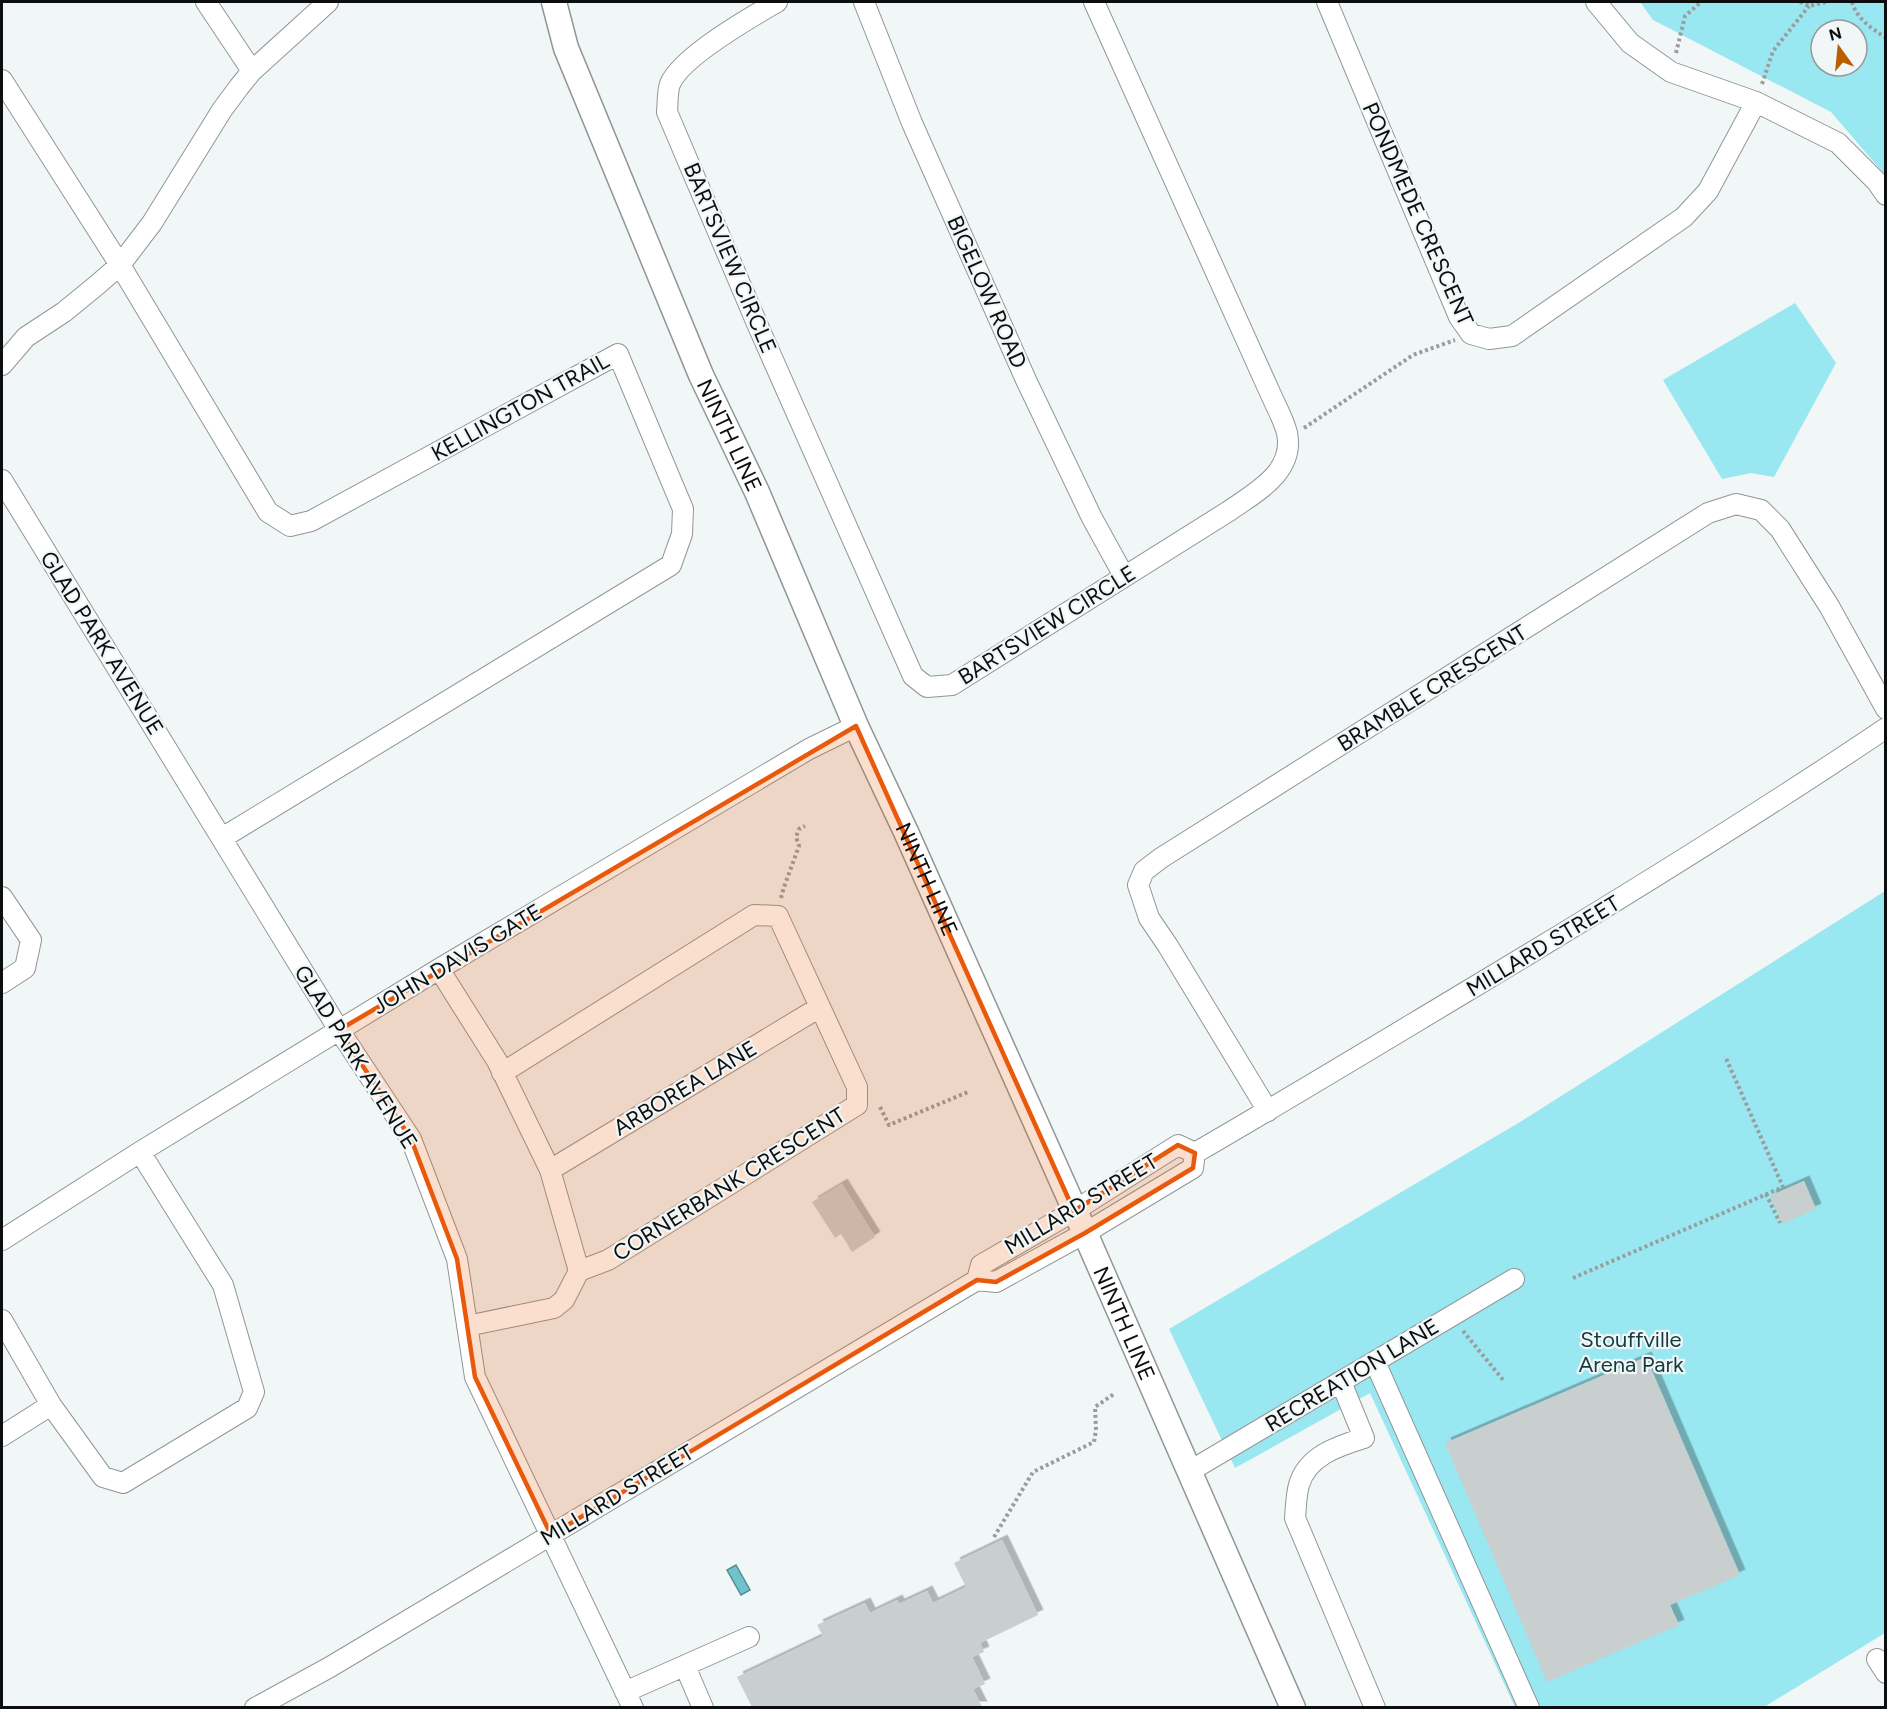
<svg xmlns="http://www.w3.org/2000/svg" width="1887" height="1709" viewBox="0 0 1887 1709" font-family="Figtree,sans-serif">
<defs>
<filter id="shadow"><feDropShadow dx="5.5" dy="-5.5" stdDeviation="0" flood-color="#0004"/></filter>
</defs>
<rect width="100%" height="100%" fill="#f1f6f7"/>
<path fill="#99e7f0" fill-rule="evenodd" d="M 1640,2 L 1885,2 L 1885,175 L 1831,112 L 1653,20 ZM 1821,30 L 1857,30 L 1857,66 L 1821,66 Z
M 1795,303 L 1836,363 L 1774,477 L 1751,473 L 1722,479 L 1663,380 Z
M 1885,891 L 1885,1633 L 1764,1707 L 1515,1707 L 1370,1393 L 1235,1468 L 1169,1329 L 1520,1122 Z"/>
<path fill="#70c3cc" stroke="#528d93" stroke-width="1.5" d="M 736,1565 L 750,1590 L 741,1595 L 727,1570 Z"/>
<path fill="#c9cecf" filter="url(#shadow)" d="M 1804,1181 L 1816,1209 L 1782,1224 L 1770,1196 Z
M 842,1184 L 875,1237 L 852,1252 L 841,1234 L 835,1238 L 812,1202 Z
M 1646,1357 L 1740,1575 L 1670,1605 L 1679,1625 L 1547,1682 L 1445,1443 Z
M 1002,1540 L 1038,1615 L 980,1643 L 984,1652 L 972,1657 L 985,1684 L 973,1689 L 982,1707 L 752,1707 L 737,1677 L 823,1636 L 817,1625 L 865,1603 L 870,1613 L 897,1600 L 899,1604 L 927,1591 L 933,1603 L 966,1587 L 954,1563 Z"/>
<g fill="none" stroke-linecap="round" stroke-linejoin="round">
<defs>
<path id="minor" d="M 206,2 L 252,71
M 777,2 C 751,17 681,57 670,84 C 667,92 668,103 667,112 L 758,326 L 913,676 L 927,687 L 952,685 L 1229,511 C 1256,492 1295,472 1287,433 C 1284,421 1277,408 1272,397 L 1094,2
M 864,2 L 912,123 L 1026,380 L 1092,518 L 1124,576
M 1327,2 L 1459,317 L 1471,334 L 1489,339 L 1512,336 L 1684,217 L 1708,191 L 1756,102
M 1596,2 L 1630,43 L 1671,72 L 1756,102 L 1838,143 L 1877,182 L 1886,195
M 2,80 L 120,265 L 268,512 L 290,526 L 311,521 L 618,354 L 683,509 L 682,534 L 671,565 L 222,838
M 2,365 L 26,337 L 64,312 L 97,285 L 120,265 L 152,223 L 222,110 L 239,87 L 252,71 L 328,2
M 2,480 L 339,1030 L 411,1139 L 457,1259 L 475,1377 L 633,1708
M 2,897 L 31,940 L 25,968 L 2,983
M 439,969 L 497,1061 L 550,1170 L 579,1271 L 564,1300 L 554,1308 L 467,1326
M 502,1073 L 754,915 L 778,916 L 857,1087 L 857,1105 L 608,1260 L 579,1271
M 1268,1111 L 1168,946 L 1149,918 L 1138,885 L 1144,871 L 1161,858 L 1708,513 L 1736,504 L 1761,510 L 1780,529 L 1829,606 L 1886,709
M 1195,1153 C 1285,1101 1374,1047 1464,993 C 1606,908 1748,821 1886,728
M 550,1170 L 820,1007
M 2,1240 L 140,1152 L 439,969 L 809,749 L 856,726
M 977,1280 L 981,1265 L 1074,1211 L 1178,1145 L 1195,1153
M 2,1320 L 51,1405 L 103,1477 L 123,1483 L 247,1408 L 254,1392 L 223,1285 L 140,1152
M 1375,1362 L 1529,1708
M 1341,1382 L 1364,1438 C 1338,1446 1307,1456 1299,1485 C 1296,1495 1296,1508 1295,1518 L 1375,1708
M 2,1436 L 51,1405
M 1190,1471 L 1514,1279
M 1877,1659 L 1886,1673
M 685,1666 L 703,1708
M 625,1692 L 749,1637
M 255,1708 L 330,1667 L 977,1280 L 996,1282 L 1085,1233 L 1193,1168 L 1195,1153"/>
<g id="major">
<path id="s1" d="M 554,2 L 566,48 L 701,375 L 757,492 L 856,726 L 906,832 L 1085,1233 L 1293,1708"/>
</g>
</defs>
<use href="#minor" stroke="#919697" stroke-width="22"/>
<use href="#major" stroke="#919697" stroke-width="27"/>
<path stroke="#9a9d9e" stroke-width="4" stroke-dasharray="3 3" stroke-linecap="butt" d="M 1800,2 L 1809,6 L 1826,2
M 1852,2 C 1857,19 1871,28 1886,38
M 1676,53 L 1685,16 L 1701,2
M 1762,84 L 1773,51 L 1809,6
M 1304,428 L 1413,355 L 1455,340
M 781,898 L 784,887 L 799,846 L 796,837 L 799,829 L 805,826
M 880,1107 L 889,1125 L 968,1092
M 1766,1194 L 1780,1223
M 1573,1278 L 1783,1187 L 1725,1056
M 1463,1331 L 1504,1381
M 994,1537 L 1033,1472 L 1094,1442 L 1096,1430 L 1095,1407 L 1114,1394"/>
<use href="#minor" stroke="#fff" stroke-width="20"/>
<use href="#major" stroke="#fff" stroke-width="24"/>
</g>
<path fill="#e8590c" fill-opacity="0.2" stroke="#e8590c" stroke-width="4.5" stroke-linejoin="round" d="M 856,726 L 1074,1211 L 1178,1145 L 1195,1153 L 1193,1168 L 1085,1233 L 996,1282 L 977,1280 L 551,1535 L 475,1377 L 457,1259 L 411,1139 L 339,1030 Z"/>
<g text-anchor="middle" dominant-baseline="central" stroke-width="4.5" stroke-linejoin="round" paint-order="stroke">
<g font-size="22" fill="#0d0e0f" stroke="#f1f6f7">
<text transform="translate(1418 214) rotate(66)">PONDMEDE CRESCENT</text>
<text transform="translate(730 258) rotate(67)">BARTSVIEW CIRCLE</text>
<text transform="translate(987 292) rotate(66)">BIGELOW ROAD</text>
<text transform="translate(520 407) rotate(-29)">KELLINGTON TRAIL</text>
<text stroke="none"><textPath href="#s1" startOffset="468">NINTH LINE</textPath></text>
<text transform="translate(1047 625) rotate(-32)">BARTSVIEW CIRCLE</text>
<text transform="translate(102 643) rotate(58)">GLAD PARK AVENUE</text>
<text transform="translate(1432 688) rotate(-32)">BRAMBLE CRESCENT</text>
<text stroke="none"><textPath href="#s1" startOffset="954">NINTH LINE</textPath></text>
<text transform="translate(1543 946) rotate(-31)">MILLARD STREET</text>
<text transform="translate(457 959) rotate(-31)">JOHN DAVIS GATE</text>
<text transform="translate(356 1057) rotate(58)">GLAD PARK AVENUE</text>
<text transform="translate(685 1088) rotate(-31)">ARBOREA LANE</text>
<text transform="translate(729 1184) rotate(-32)">CORNERBANK CRESCENT</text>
<text transform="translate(1081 1204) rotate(-31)">MILLARD STREET</text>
<text stroke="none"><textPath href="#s1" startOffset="1440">NINTH LINE</textPath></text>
<text transform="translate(1352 1375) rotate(-31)">RECREATION LANE</text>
<text transform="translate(617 1495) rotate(-31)">MILLARD STREET</text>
</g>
<g font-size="22" fill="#133b3f" stroke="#f1f6f7">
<text x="1631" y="1339">Stouffville<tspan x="1631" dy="25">Arena Park</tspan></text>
</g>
</g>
<rect width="1887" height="1709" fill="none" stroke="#0d0e0f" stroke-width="6"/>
<g transform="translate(1839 48) rotate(345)"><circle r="28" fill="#f1f6f7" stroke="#96999a" stroke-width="1.5"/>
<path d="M0-4.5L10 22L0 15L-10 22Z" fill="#ba5f01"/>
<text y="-9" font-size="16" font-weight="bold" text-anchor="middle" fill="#0d0e0f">N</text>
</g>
</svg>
